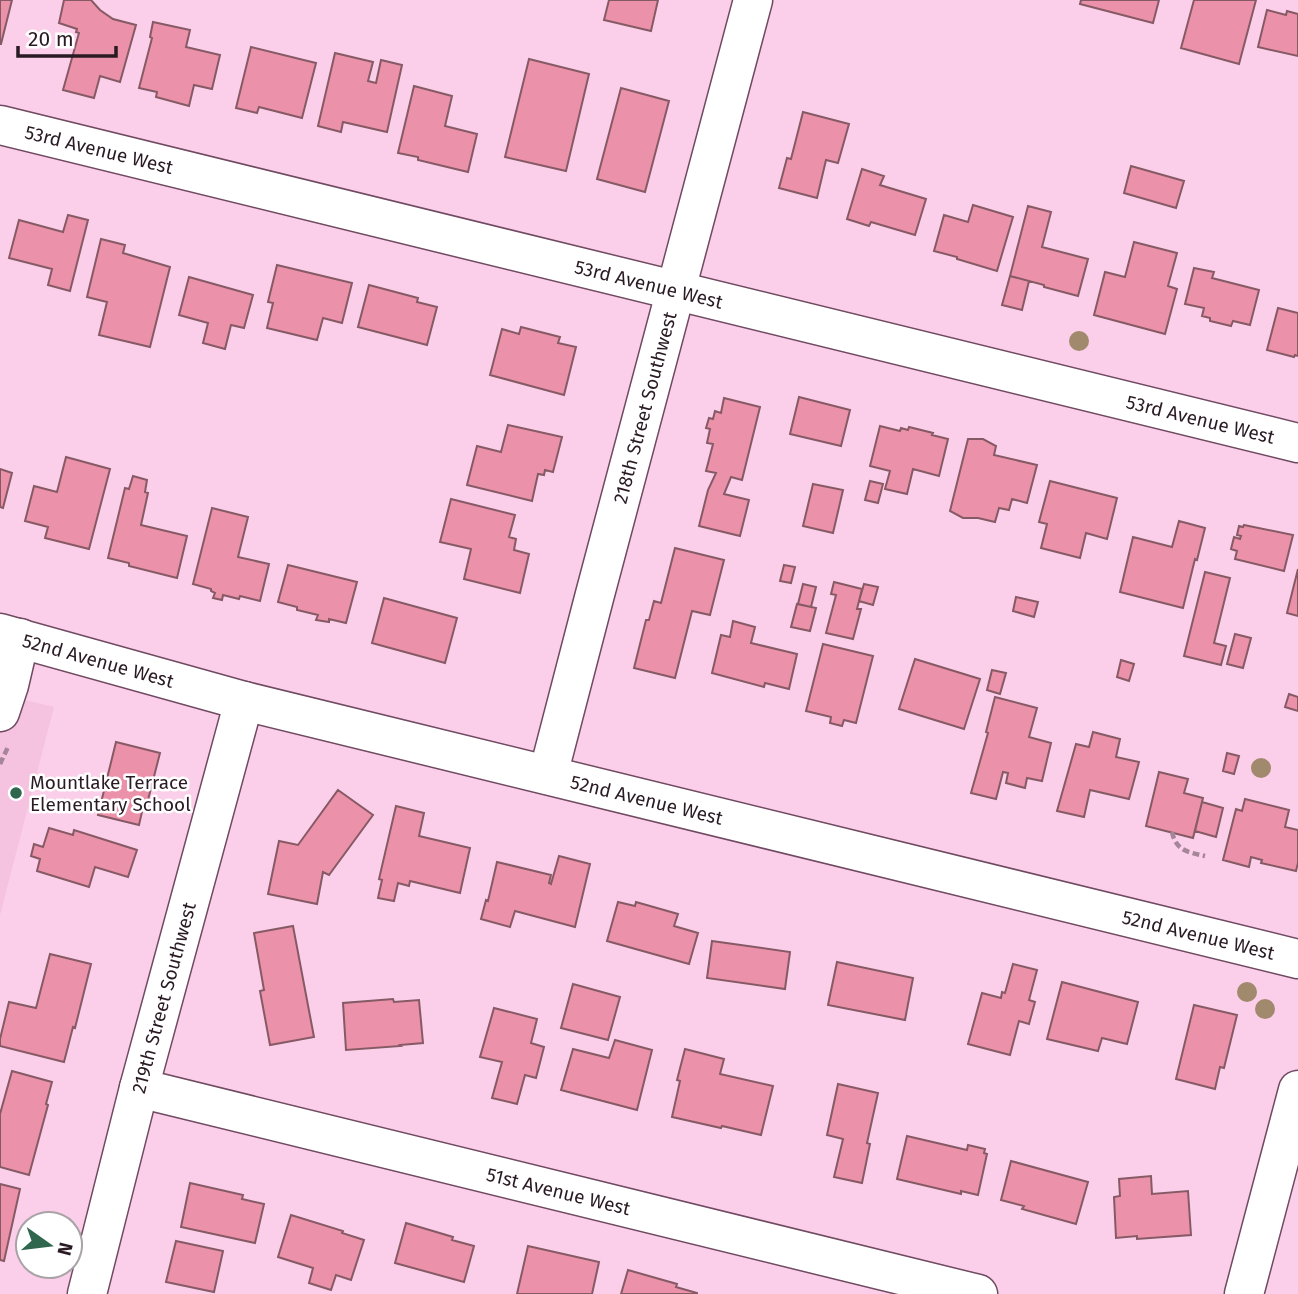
<svg xmlns="http://www.w3.org/2000/svg" width="1298" height="1294" viewBox="0 0 1298 1294" font-family="'Fira Sans',sans-serif">
<rect width="100%" height="100%" fill="#fbcfe9"/>
<path fill="#f5c2e0" d="M 0,694 L 54,707 L 0,915 Z"/>
<path fill="#ec91aa" stroke="#865a65" stroke-width="2" d="M 0,0 L 12,0 L 1,44 L 0,44 Z
M 64,0 L 91,0 L 100,10 L 113,19 L 136,25 L 120,82 L 100,76 L 94,98 L 63,90 L 79,33 L 76,32 L 77,29 L 59,23 Z
M 609,0 L 658,0 L 651,31 L 604,20 Z
M 1081,0 L 1159,0 L 1153,23 L 1080,4 Z
M 1194,0 L 1256,0 L 1239,64 L 1181,48 Z
M 1267,10 L 1286,15 L 1287,11 L 1298,14 L 1298,56 L 1258,47 Z
M 153,22 L 190,30 L 186,47 L 220,55 L 212,89 L 194,85 L 189,106 L 156,97 L 157,92 L 139,88 L 152,38 L 150,37 Z
M 251,47 L 316,63 L 302,118 L 259,107 L 257,113 L 236,108 Z
M 335,53 L 373,62 L 368,81 L 376,83 L 381,60 L 402,65 L 387,132 L 343,122 L 341,132 L 318,126 Z
M 529,59 L 589,74 L 566,171 L 505,157 Z
M 414,86 L 452,96 L 445,126 L 477,134 L 468,172 L 418,160 L 418,157 L 398,153 Z
M 621,88 L 669,101 L 645,192 L 597,179 Z
M 803,112 L 849,124 L 838,163 L 826,160 L 817,198 L 779,188 L 787,158 L 791,159 Z
M 1131,166 L 1184,181 L 1176,208 L 1124,193 Z
M 862,169 L 884,176 L 880,185 L 926,199 L 915,235 L 871,222 L 869,226 L 847,219 Z
M 973,205 L 1013,217 L 997,271 L 957,259 L 957,257 L 934,251 L 944,215 L 968,222 Z
M 1028,206 L 1051,212 L 1042,247 L 1088,259 L 1078,296 L 1044,287 L 1044,285 L 1010,276 Z
M 68,215 L 88,220 L 70,291 L 48,285 L 52,269 L 9,258 L 19,220 L 63,232 Z
M 101,239 L 125,245 L 123,253 L 170,267 L 150,347 L 99,335 L 107,302 L 87,297 Z
M 1134,242 L 1177,253 L 1168,286 L 1177,289 L 1165,334 L 1094,315 L 1105,272 L 1125,277 Z
M 277,265 L 352,283 L 342,323 L 323,318 L 317,340 L 267,328 L 273,303 L 268,302 Z
M 1194,268 L 1214,272 L 1212,278 L 1259,290 L 1250,325 L 1233,321 L 1231,326 L 1210,321 L 1210,318 L 1202,316 L 1204,308 L 1185,304 Z
M 1010,276 L 1029,281 L 1022,310 L 1002,305 Z
M 189,277 L 253,295 L 244,328 L 231,325 L 225,349 L 203,343 L 208,323 L 179,315 Z
M 369,285 L 418,298 L 417,302 L 437,307 L 427,345 L 358,327 Z
M 1278,308 L 1298,313 L 1298,356 L 1295,355 L 1294,357 L 1267,350 Z
M 521,327 L 560,337 L 558,343 L 576,347 L 564,395 L 490,375 L 502,329 L 519,334 Z
M 799,397 L 850,410 L 841,446 L 790,434 Z
M 724,398 L 760,407 L 742,480 L 731,477 L 724,494 L 749,500 L 740,536 L 699,526 L 708,490 L 716,473 L 706,471 L 713,444 L 707,443 L 710,429 L 706,428 L 709,418 L 713,419 L 715,411 L 721,413 Z
M 508,425 L 562,437 L 553,472 L 545,470 L 544,475 L 538,474 L 532,501 L 467,485 L 477,446 L 501,452 Z
M 880,426 L 900,431 L 901,428 L 908,430 L 909,427 L 933,433 L 932,435 L 948,439 L 939,476 L 913,469 L 907,494 L 885,489 L 890,471 L 870,466 Z
M 968,439 L 983,439 L 996,446 L 994,455 L 1037,465 L 1027,503 L 1012,499 L 1009,510 L 999,508 L 995,522 L 978,518 L 963,518 L 950,511 Z
M 66,457 L 110,469 L 89,549 L 45,538 L 48,527 L 25,521 L 34,486 L 57,492 Z
M 0,469 L 12,473 L 3,508 L 0,507 Z
M 133,476 L 147,480 L 145,492 L 148,493 L 141,525 L 187,536 L 177,578 L 129,566 L 129,563 L 108,558 L 125,488 L 129,489 Z
M 870,481 L 883,484 L 878,503 L 865,500 Z
M 1050,481 L 1117,498 L 1107,539 L 1086,533 L 1080,558 L 1041,548 L 1047,524 L 1039,522 Z
M 813,484 L 843,490 L 833,533 L 803,526 Z
M 451,499 L 515,515 L 509,537 L 516,539 L 514,550 L 529,554 L 520,593 L 464,579 L 471,549 L 440,542 Z
M 212,508 L 248,517 L 238,557 L 269,564 L 260,601 L 240,596 L 239,599 L 223,595 L 222,600 L 213,598 L 215,593 L 211,591 L 211,589 L 193,584 Z
M 1179,521 L 1205,528 L 1197,560 L 1195,559 L 1183,608 L 1120,592 L 1133,537 L 1172,547 Z
M 1244,525 L 1293,535 L 1284,571 L 1235,559 L 1237,551 L 1231,549 L 1234,537 L 1240,539 L 1241,536 L 1237,535 L 1239,526 L 1243,527 Z
M 675,548 L 724,560 L 710,615 L 692,611 L 675,678 L 634,668 L 646,620 L 649,620 L 654,601 L 661,603 Z
M 288,565 L 357,582 L 346,623 L 329,619 L 329,622 L 316,620 L 318,615 L 297,610 L 297,607 L 278,602 Z
M 784,565 L 795,567 L 791,583 L 780,581 Z
M 1298,569 L 1298,616 L 1287,613 Z
M 1205,572 L 1230,578 L 1214,643 L 1226,646 L 1221,665 L 1184,656 Z
M 834,582 L 862,589 L 857,609 L 861,609 L 853,639 L 826,633 L 836,595 L 831,594 Z
M 803,584 L 816,587 L 811,607 L 798,604 Z
M 864,584 L 878,587 L 873,605 L 859,601 Z
M 1016,597 L 1038,602 L 1034,617 L 1013,611 Z
M 384,598 L 457,618 L 445,663 L 372,643 Z
M 797,604 L 816,608 L 810,631 L 791,627 Z
M 733,621 L 755,627 L 751,643 L 797,654 L 789,689 L 765,683 L 764,687 L 712,673 L 721,635 L 730,637 Z
M 1235,634 L 1251,638 L 1243,668 L 1227,664 Z
M 823,644 L 873,656 L 856,723 L 844,720 L 842,726 L 830,723 L 831,717 L 806,711 Z
M 915,659 L 980,679 L 964,729 L 899,709 Z
M 1121,660 L 1134,664 L 1129,681 L 1117,677 Z
M 992,670 L 1006,673 L 1000,694 L 987,690 Z
M 1289,694 L 1298,697 L 1298,711 L 1285,707 Z
M 995,697 L 1037,708 L 1029,737 L 1051,743 L 1042,781 L 1027,778 L 1025,788 L 1006,783 L 1008,773 L 1003,772 L 996,799 L 971,793 L 988,733 L 986,732 Z
M 1093,732 L 1120,739 L 1116,757 L 1139,762 L 1129,799 L 1090,790 L 1084,817 L 1057,811 L 1076,744 L 1089,747 Z
M 116,742 L 160,753 L 147,804 L 144,803 L 139,825 L 98,815 Z
M 1227,753 L 1239,756 L 1234,774 L 1223,771 Z
M 1159,772 L 1188,779 L 1184,793 L 1203,798 L 1193,838 L 1146,826 Z
M 338,790 L 373,815 L 329,875 L 323,872 L 317,904 L 268,894 L 279,841 L 298,845 Z
M 1245,799 L 1289,810 L 1285,827 L 1298,830 L 1298,863 L 1296,871 L 1261,863 L 1262,860 L 1251,857 L 1249,867 L 1223,860 L 1236,809 L 1242,811 Z
M 1202,802 L 1223,808 L 1216,837 L 1195,831 Z
M 396,806 L 424,813 L 419,836 L 470,848 L 460,893 L 410,881 L 409,886 L 398,883 L 394,901 L 378,898 L 382,880 L 379,879 Z
M 49,828 L 73,835 L 74,830 L 137,850 L 128,877 L 95,867 L 89,887 L 37,871 L 40,859 L 31,856 L 34,844 L 43,847 Z
M 559,856 L 590,864 L 575,927 L 515,911 L 510,927 L 481,919 L 486,900 L 488,901 L 497,862 L 551,875 L 549,883 L 551,884 Z
M 618,902 L 635,906 L 636,902 L 678,914 L 674,926 L 698,933 L 689,964 L 607,941 Z
M 293,926 L 314,1037 L 270,1045 L 260,991 L 264,990 L 254,933 Z
M 712,941 L 790,952 L 785,989 L 707,978 Z
M 50,954 L 91,964 L 75,1028 L 73,1027 L 64,1062 L 0,1046 L 0,1039 L 9,1002 L 36,1008 Z
M 837,962 L 913,978 L 905,1020 L 828,1005 Z
M 1013,964 L 1037,970 L 1029,1000 L 1035,1002 L 1029,1024 L 1019,1021 L 1010,1055 L 968,1044 L 982,993 L 1001,998 L 1002,992 L 1005,993 Z
M 1062,982 L 1138,1002 L 1127,1044 L 1102,1038 L 1098,1051 L 1047,1039 Z
M 573,984 L 620,997 L 608,1040 L 561,1028 Z
M 393,999 L 394,1002 L 419,1000 L 423,1043 L 400,1045 L 401,1046 L 346,1050 L 343,1003 Z
M 1194,1005 L 1237,1015 L 1224,1068 L 1220,1067 L 1215,1089 L 1176,1079 Z
M 494,1008 L 537,1019 L 531,1043 L 544,1047 L 536,1078 L 525,1075 L 517,1104 L 492,1098 L 502,1062 L 480,1057 Z
M 615,1040 L 652,1050 L 637,1110 L 561,1090 L 573,1049 L 609,1058 Z
M 685,1049 L 724,1059 L 720,1074 L 773,1086 L 761,1135 L 722,1126 L 721,1128 L 672,1117 L 680,1081 L 677,1080 Z
M 12,1071 L 52,1082 L 46,1104 L 48,1105 L 29,1175 L 0,1167 L 0,1114 Z
M 838,1084 L 878,1093 L 867,1143 L 870,1144 L 862,1183 L 834,1177 L 843,1139 L 827,1135 Z
M 907,1136 L 967,1150 L 968,1145 L 985,1149 L 984,1153 L 987,1154 L 978,1195 L 961,1191 L 961,1194 L 897,1179 Z
M 1011,1161 L 1088,1182 L 1076,1224 L 1022,1209 L 1024,1206 L 1001,1200 Z
M 1151,1176 L 1152,1194 L 1188,1191 L 1191,1235 L 1137,1239 L 1137,1236 L 1116,1238 L 1114,1197 L 1120,1196 L 1119,1179 Z
M 190,1183 L 243,1195 L 242,1199 L 264,1204 L 255,1243 L 181,1227 Z
M 0,1184 L 20,1189 L 4,1261 L 0,1260 Z
M 291,1215 L 343,1231 L 342,1233 L 364,1240 L 351,1280 L 336,1275 L 331,1290 L 309,1283 L 313,1268 L 278,1257 Z
M 406,1223 L 453,1237 L 452,1240 L 474,1246 L 464,1282 L 395,1263 Z
M 176,1241 L 223,1251 L 214,1292 L 166,1282 Z
M 528,1246 L 599,1262 L 592,1294 L 517,1294 Z
M 628,1270 L 677,1284 L 676,1287 L 697,1293 L 697,1294 L 621,1294 Z"/>
<g fill="none" stroke-linecap="round" stroke-linejoin="round">
<defs>
<g id="minor">
<path id="s1" d="M 0,125 L 1298,443"/>
<path id="s2" d="M 0,633 L 244,701 L 1298,959"/>
<path d="M 0,712 L 9,685 L 20,638"/>
<path id="s3" d="M 548,775 L 594,598 L 753,0"/>
<path id="s4" d="M 139,1088 L 978,1294"/>
<path id="s5" d="M 87,1294 L 139,1088 L 244,701"/>
<path d="M 1244,1294 L 1298,1090"/>
</g>
</defs>
<use href="#minor" stroke="#6f4a61" stroke-width="41"/>
<path stroke="#a58598" stroke-width="4.5" stroke-dasharray="7 3.5" stroke-linecap="butt" d="M 0,764 L 8,747
M 1172,832 C 1176,851 1188,852 1205,856"/>
<use href="#minor" stroke="#fff" stroke-width="38"/>
</g>
<g fill="#a1896d">
<circle cx="1079" cy="341" r="10"/>
<circle cx="1261" cy="768" r="10"/>
<circle cx="1247" cy="992" r="10"/>
<circle cx="1265" cy="1009" r="10"/>
</g>
<circle fill="#2f674e" stroke="#fff" stroke-width="2.5" cx="16" cy="793" r="7"/>
<g text-anchor="middle" dominant-baseline="central" stroke-width="5" stroke-linejoin="round" paint-order="stroke">
<g font-size="19" fill="#291a23" stroke="#fff">
<text stroke="none"><textPath href="#s1" startOffset="102">53rd Avenue West</textPath></text>
<text stroke="none"><textPath href="#s1" startOffset="668">53rd Avenue West</textPath></text>
<text stroke="none"><textPath href="#s3" startOffset="380">218th Street Southwest</textPath></text>
<text stroke="none"><textPath href="#s1" startOffset="1236">53rd Avenue West</textPath></text>
<text stroke="none"><textPath href="#s2" startOffset="102">52nd Avenue West</textPath></text>
<text stroke="none"><textPath href="#s2" startOffset="668">52nd Avenue West</textPath></text>
<text stroke="none"><textPath href="#s2" startOffset="1236">52nd Avenue West</textPath></text>
<text stroke="none"><textPath href="#s5" startOffset="306">219th Street Southwest</textPath></text>
<text stroke="none"><textPath href="#s4" startOffset="432">51st Avenue West</textPath></text>
</g>
<g font-size="19" fill="#291a23" stroke="#fff" text-anchor="start">
<text x="30" y="782">Mountlake Terrace<tspan x="30" dy="22">Elementary School</tspan></text>
</g>
</g>
<g transform="translate(49 1245) rotate(104)"><circle r="33" fill="#ffffff" stroke="#a9a3a7" stroke-width="2"/>
<path d="M0-5L12 26L0 18L-12 26Z" fill="#2f674e"/>
<text y="-10" font-size="19" font-weight="bold" text-anchor="middle" fill="#291a23">N</text>
</g>
<path d="M18 46v10h98v-10" fill="none" stroke="#291a23" stroke-width="3.5"/>
<text x="28" y="46" font-size="21" fill="#291a23" stroke="#ffffff" stroke-width="5" paint-order="stroke">20 m</text>
</svg>
